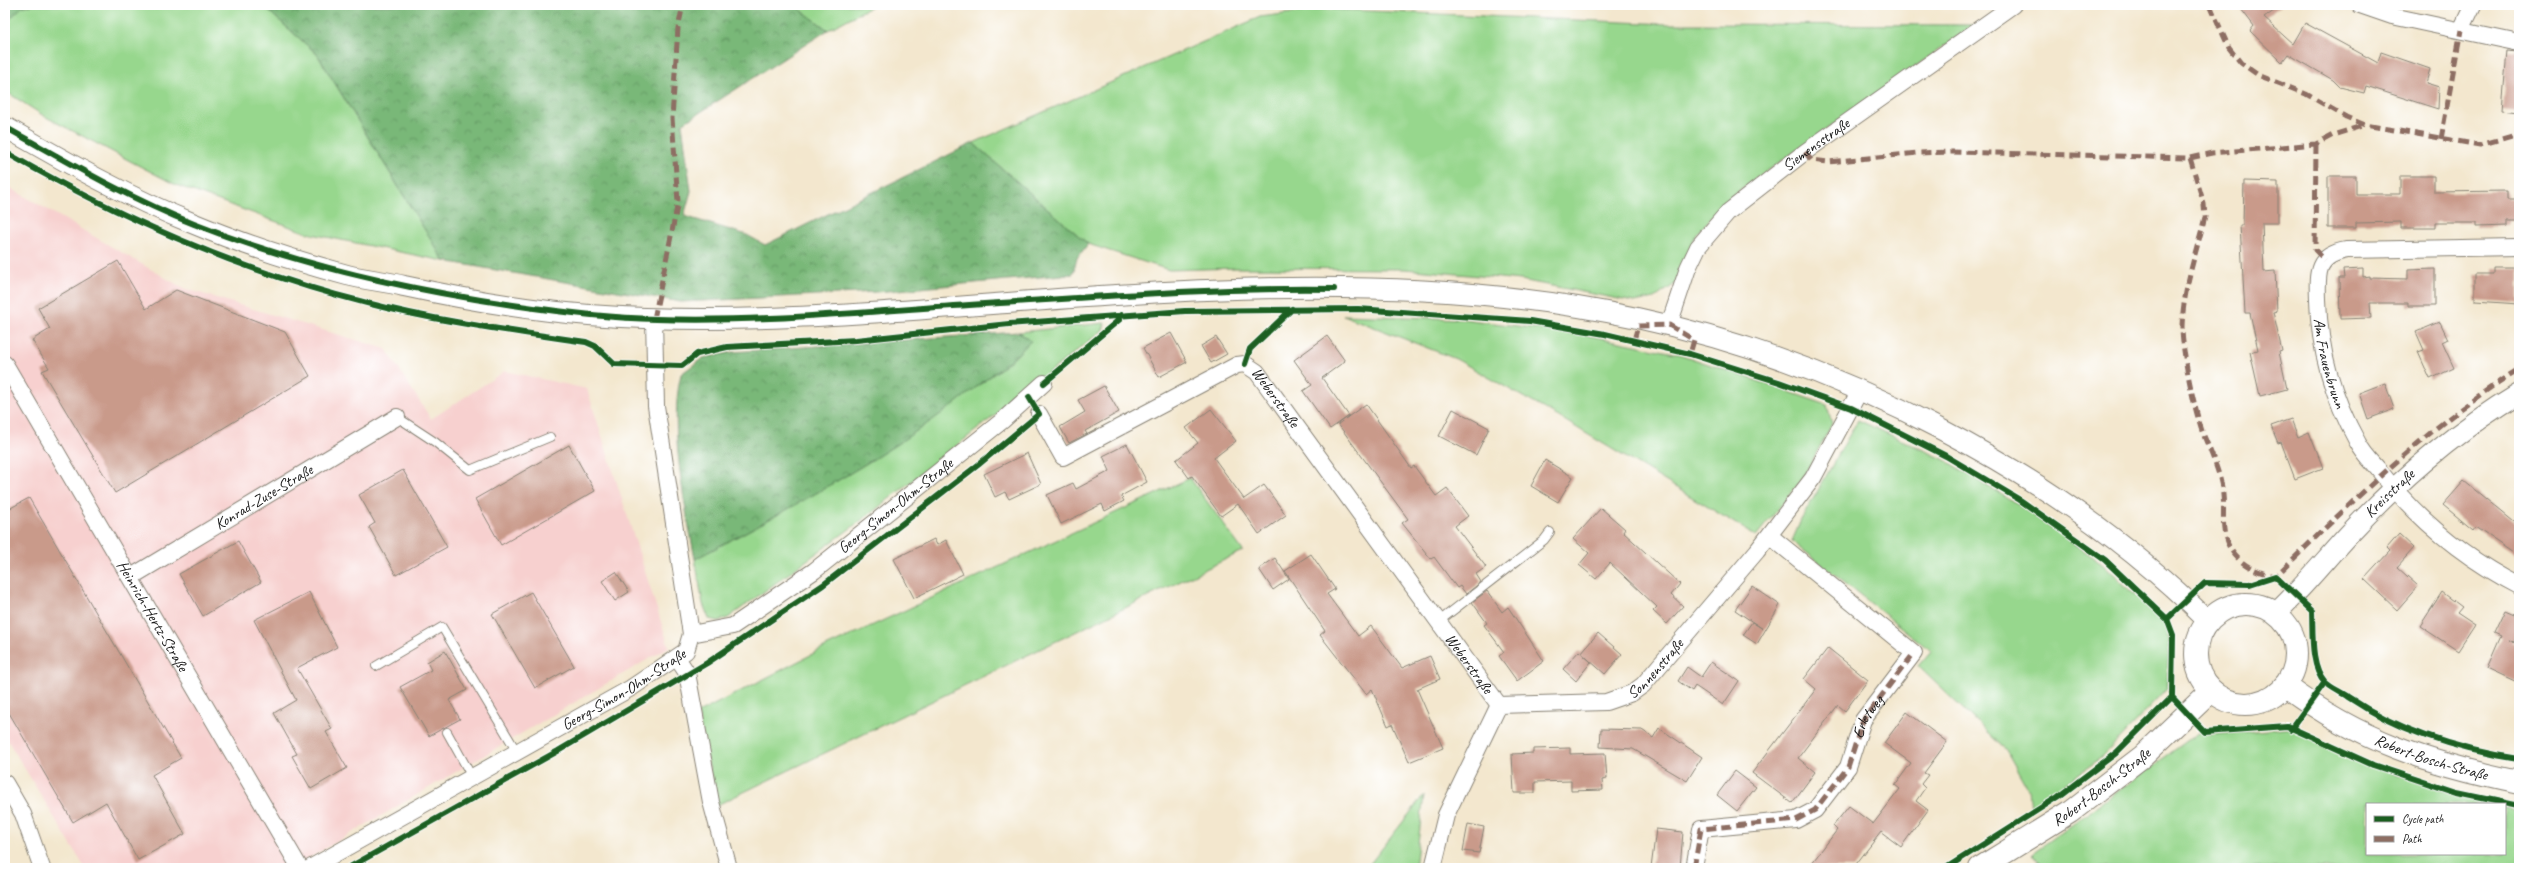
<svg xmlns="http://www.w3.org/2000/svg" width="2524" height="873" viewBox="0 0 2524 873" font-family="Caveat,sans-serif">
<defs>
<pattern id="forest-crowns" width="20" height="18" patternUnits="userSpaceOnUse"><rect width="20" height="18" fill="#79b878"/><path d="M2 6a3 3 0 1 1 6 0M12 15a3 3 0 1 1 6 0" fill="none" stroke="#629562"/></pattern>
</defs>
<rect width="100%" height="100%" fill="#fff"/>
<filter id="ink" filterUnits="userSpaceOnUse"><feTurbulence type="fractalNoise" baseFrequency=".025" numOctaves="2"/><feDisplacementMap in="SourceGraphic" scale="8" xChannelSelector="R" yChannelSelector="G"/><feConvolveMatrix kernelMatrix="1 2 1 2 8 2 1 2 1" color-interpolation-filters="sRGB"/></filter>
<filter id="wash" filterUnits="userSpaceOnUse"><feTurbulence type="fractalNoise" baseFrequency=".012" numOctaves="4" result="noise"/><feDisplacementMap in="SourceGraphic" scale="16" xChannelSelector="R" yChannelSelector="G"/><feGaussianBlur stdDeviation="0.9" result="paint"/><feColorMatrix in="noise" values="0 0 0 0 0 0 0 0 0 0 0 0 0 0 0 0 0 1.4 0 .05"/><feComposite in="paint" operator="in"/></filter>
<g filter="url(#wash)">
<rect width="100%" height="100%" fill="#f3e7ce"/>
<path fill="#f7d0cf" d="M 5,185 L 183,288 L 386,349 L 431,419 L 505,371 L 587,389 L 669,647 L 292,868 L 85,868 L 5,736 Z"/>
<path fill="#97d78d" stroke="#5a7a54" d="M 31,5 L 262,5 L 317,54 L 444,261 L 307,233 L 176,185 L 44,116 L 5,91 L 5,24 L 23,6 Z
M 794,5 L 874,5 L 828,30 Z
M 1323,9 L 1668,24 L 1974,25 L 1732,196 L 1696,234 L 1675,284 L 1655,298 L 1634,302 L 1521,280 L 1405,269 L 1237,268 L 1169,270 L 1088,244 L 973,143 L 1260,17 Z
M 1343,315 L 1463,319 L 1586,335 L 1679,354 L 1827,405 L 1832,424 L 1801,481 L 1756,536 L 1564,420 L 1456,359 Z
M 1105,323 L 1103,330 L 870,514 L 728,618 L 718,621 L 709,619 L 703,604 L 695,559 C 789,509 884,459 968,393 C 990,377 1012,361 1031,341 L 1019,332 Z
M 1858,420 L 1943,459 L 2020,506 L 2102,564 L 2164,622 L 2169,640 L 2167,689 L 2102,757 L 2030,809 L 2028,789 L 2006,750 L 1918,666 L 1931,651 L 1792,541 L 1801,520 Z
M 1190,478 L 1243,551 L 717,805 L 698,713 L 828,646 Z
M 2291,728 L 2399,776 L 2490,804 L 2367,804 L 2367,854 L 2505,854 L 2505,807 L 2519,811 L 2519,868 L 2046,868 L 2032,854 L 2202,730 L 2208,735 Z
M 1424,795 L 1415,868 L 1364,868 L 1369,865 Z"/>
<path fill="url(#forest-crowns)" stroke="#4a6a4a" d="M 5,5 L 31,5 L 23,6 L 5,24 Z
M 262,5 L 794,5 L 828,30 L 682,124 L 691,191 L 684,216 L 747,235 L 765,245 L 973,143 L 1088,244 L 1077,258 L 1073,274 L 876,292 L 681,302 L 444,261 L 317,54 Z
M 1019,332 L 1031,341 C 1012,361 990,376 969,393 C 884,459 789,509 695,559 C 685,505 668,428 681,374 L 703,358 L 733,352 Z"/>
<g id="blocks">
<path fill="#c99a8a" d="M 2238,5 L 2282,5 L 2264,18 L 2293,44 L 2305,23 L 2378,63 L 2381,52 L 2430,69 L 2426,83 L 2439,87 L 2438,109 L 2366,86 L 2364,93 L 2340,87 L 2333,80 L 2288,54 L 2282,62 L 2250,31 L 2254,26 Z
M 2507,51 L 2519,52 L 2519,112 L 2502,110 Z
M 2328,176 L 2356,176 L 2356,194 L 2400,194 L 2400,176 L 2434,176 L 2434,192 L 2507,191 L 2507,199 L 2519,199 L 2519,221 L 2508,221 L 2508,226 L 2476,227 L 2476,223 L 2435,223 L 2435,228 L 2401,228 L 2401,222 L 2356,223 L 2356,228 L 2328,228 Z
M 2244,181 L 2278,182 L 2278,223 L 2262,223 L 2264,272 L 2275,271 L 2277,311 L 2273,312 L 2282,351 L 2279,352 L 2287,389 L 2260,396 L 2250,352 L 2258,350 L 2250,313 L 2245,313 L 2240,225 L 2243,225 Z
M 118,261 L 146,309 L 176,290 L 285,332 L 310,376 L 115,493 L 42,371 L 49,368 L 32,340 L 50,329 L 38,308 Z
M 2493,268 L 2519,268 L 2519,304 L 2475,301 L 2475,274 L 2493,274 Z
M 2363,269 L 2363,277 L 2369,276 L 2369,278 L 2408,279 L 2408,270 L 2435,269 L 2435,306 L 2408,306 L 2408,303 L 2370,303 L 2371,318 L 2340,319 L 2339,278 L 2344,278 L 2343,270 Z
M 2440,322 L 2448,339 L 2442,342 L 2454,368 L 2430,379 L 2418,352 L 2424,350 L 2416,332 Z
M 1171,333 L 1187,362 L 1159,377 L 1143,348 Z
M 1327,336 L 1345,361 L 1322,378 L 1349,416 L 1330,429 L 1303,391 L 1312,385 L 1294,360 Z
M 1216,337 L 1227,354 L 1211,363 L 1201,346 Z
M 2385,383 L 2394,409 L 2368,419 L 2359,393 Z
M 1104,386 L 1119,412 L 1085,431 L 1087,434 L 1069,443 L 1060,427 L 1085,412 L 1078,400 Z
M 1366,404 L 1411,468 L 1414,466 L 1436,496 L 1447,488 L 1468,516 L 1455,526 L 1486,567 L 1476,574 L 1481,582 L 1466,594 L 1460,586 L 1457,588 L 1434,557 L 1431,559 L 1402,523 L 1408,519 L 1338,424 Z
M 1211,409 L 1236,441 L 1214,458 L 1244,499 L 1264,485 L 1286,515 L 1259,534 L 1238,504 L 1221,516 L 1192,476 L 1189,478 L 1176,460 L 1198,443 L 1186,428 Z
M 1453,409 L 1489,428 L 1476,455 L 1439,436 Z
M 2291,419 L 2298,437 L 2309,432 L 2323,468 L 2295,479 L 2281,442 L 2278,443 L 2271,426 Z
M 1127,444 L 1147,482 L 1121,496 L 1124,501 L 1105,511 L 1102,504 L 1061,524 L 1047,495 L 1073,483 L 1076,489 L 1110,471 L 1103,456 Z
M 569,445 L 595,491 L 501,545 L 475,499 Z
M 1027,453 L 1041,484 L 1009,499 L 1005,492 L 995,497 L 984,474 Z
M 1545,460 L 1573,477 L 1558,502 L 1531,486 Z
M 403,470 L 447,547 L 396,575 L 369,527 L 375,523 L 359,495 Z
M 2464,481 L 2519,526 L 2519,557 L 2475,527 L 2473,530 L 2443,505 Z
M 29,498 L 181,758 L 152,775 L 185,834 L 138,860 L 106,802 L 73,822 L 5,706 L 5,511 Z
M 1601,508 L 1625,529 L 1623,532 L 1680,584 L 1671,595 L 1683,606 L 1667,624 L 1653,611 L 1657,607 L 1610,563 L 1596,579 L 1579,565 L 1589,553 L 1573,539 Z
M 2399,534 L 2414,548 L 2397,567 L 2418,586 L 2397,610 L 2364,579 L 2390,551 L 2387,548 Z
M 934,539 L 937,545 L 946,540 L 963,574 L 914,598 L 894,559 Z
M 238,541 L 261,582 L 203,616 L 179,574 Z
M 1311,554 L 1335,589 L 1327,594 L 1358,636 L 1371,626 L 1402,668 L 1430,656 L 1440,679 L 1417,689 L 1443,748 L 1409,762 L 1392,724 L 1388,726 L 1372,689 L 1366,694 L 1320,635 L 1325,631 L 1285,571 Z
M 1275,558 L 1289,579 L 1273,590 L 1259,569 Z
M 616,572 L 629,592 L 615,601 L 602,581 Z
M 1752,586 L 1780,605 L 1757,644 L 1743,635 L 1752,622 L 1763,629 L 1735,610 Z
M 1487,591 L 1502,612 L 1508,607 L 1544,661 L 1517,681 L 1499,656 L 1504,652 L 1484,625 L 1487,623 L 1472,602 Z
M 309,592 L 337,647 L 297,668 L 332,729 L 326,732 L 347,768 L 311,789 L 292,756 L 297,754 L 274,713 L 296,700 L 254,620 Z
M 531,592 L 574,666 L 535,688 L 492,614 Z
M 2442,592 L 2462,607 L 2457,613 L 2475,625 L 2458,651 L 2420,626 Z
M 2505,610 L 2519,616 L 2519,629 L 2513,642 L 2508,640 L 2519,645 L 2519,683 L 2487,668 L 2501,636 L 2494,633 Z
M 1598,633 L 1622,654 L 1605,674 L 1581,653 Z
M 1828,648 L 1868,680 L 1845,711 L 1838,705 L 1798,758 L 1815,772 L 1792,803 L 1752,773 L 1816,689 L 1804,679 Z
M 445,651 L 467,690 L 449,700 L 460,719 L 429,736 L 400,687 L 431,670 L 427,662 Z
M 1579,651 L 1591,662 L 1576,681 L 1563,669 Z
M 1711,662 L 1739,681 L 1723,705 L 1695,686 L 1692,691 L 1678,681 L 1687,667 L 1701,677 Z
M 1907,712 L 1947,742 L 1924,773 L 1928,775 L 1921,784 L 1925,788 L 1916,801 L 1928,810 L 1901,847 L 1881,832 L 1853,868 L 1808,868 L 1837,830 L 1833,826 L 1849,806 L 1873,824 L 1900,789 L 1895,785 L 1911,763 L 1884,743 Z
M 1659,728 L 1702,757 L 1687,781 L 1633,749 L 1600,747 L 1601,729 L 1642,730 L 1653,738 Z
M 1570,748 L 1570,754 L 1605,753 L 1607,779 L 1602,780 L 1603,790 L 1571,791 L 1571,781 L 1535,782 L 1535,793 L 1514,793 L 1512,754 L 1533,753 L 1533,749 Z
M 1735,771 L 1756,787 L 1737,811 L 1717,795 Z
M 1468,824 L 1484,827 L 1479,853 L 1463,851 Z
M 1656,829 L 1683,832 L 1680,868 L 1651,868 Z"/>
</g>
</g>
<g filter="url(#ink)">
<use href="#blocks" fill-opacity="0" stroke="#888275" stroke-width="1"/>
<g fill="none" stroke-linecap="round" stroke-linejoin="round">
<defs>
<path id="service" d="M 397,417 L 435,442 L 470,470 L 550,437
M 1438,622 L 1544,540 L 1550,532
M 376,666 L 442,627 L 517,752
M 447,732 L 472,777"/>
<g id="minor">
<path d="M 2360,5 L 2392,16 L 2519,43"/>
<path d="M 2461,30 L 2473,5"/>
<path id="s1" d="M 2519,247 L 2347,250 C 2316,255 2317,273 2318,299 C 2319,350 2333,398 2358,443 C 2363,453 2371,461 2378,469 C 2416,518 2464,558 2519,586"/>
<path id="s2" d="M 1669,325 L 1688,268 L 1698,247 L 1728,212 L 1805,152 L 2013,5"/>
<path id="s3" d="M 5,364 L 300,868"/>
<path id="s4" d="M 1039,414 L 1063,457 L 1237,365 L 1245,364 L 1257,372 L 1499,705"/>
<path id="s5" d="M 131,577 L 397,417"/>
<path id="s6" d="M 691,634 L 733,626 L 814,571 L 1002,421 L 1044,383"/>
<path d="M 677,658 L 687,673 L 711,802 L 729,868"/>
<path d="M 5,783 L 23,814 L 42,868"/>
<path id="s7" d="M 310,868 L 631,688 L 686,651 L 691,634 L 656,406 L 654,319"/>
<path id="s8" d="M 1433,868 L 1446,815 L 1499,705 L 1606,702 L 1632,693 L 1643,685 L 1757,551 L 1813,478 L 1859,392"/>
<path id="s9" d="M 1694,868 L 1701,829 L 1796,820 L 1815,810 L 1848,767 L 1863,720 L 1914,653 L 1770,536"/>
</g>
<g id="tertiary">
<path d="M 5,127 C 66,162 127,197 192,223 C 242,244 295,261 347,275 C 366,280 385,281 404,286 C 464,299 527,310 589,315 C 795,330 1001,298 1207,290 C 1350,284 1496,288 1637,318 C 1839,361 2061,474 2208,621"/>
<path id="s10" d="M 2276,613 C 2302,589 2324,561 2348,535 C 2398,481 2456,431 2519,393"/>
</g>
<g id="secondary">
<circle cx="2246" cy="654" r="50"/>
<path id="s11" d="M 2286,686 C 2359,741 2431,764 2519,782"/>
<path id="s12" d="M 1980,868 L 2070,812 L 2143,756 L 2211,691"/>
</g>
</defs>
<use href="#service" stroke="#888275" stroke-width="10"/>
<use href="#minor" stroke="#888275" stroke-width="18"/>
<use href="#tertiary" stroke="#888275" stroke-width="22"/>
<use href="#secondary" stroke="#888275" stroke-width="24"/>
<use href="#service" stroke="#fff" stroke-width="8"/>
<use href="#minor" stroke="#fff" stroke-width="16"/>
<use href="#tertiary" stroke="#fff" stroke-width="20"/>
<use href="#secondary" stroke="#fff" stroke-width="22"/>
<path stroke="#8d6e63" stroke-width="5" stroke-dasharray="10 5" stroke-linecap="butt" d="M 2210,5 L 2229,48 L 2241,63 L 2258,75 L 2306,94 L 2346,117 L 2365,125 L 2480,145 L 2519,134
M 2441,139 L 2461,30
M 2316,144 L 2315,250 L 2325,260
M 1805,152 L 1811,160 L 1829,162 L 1917,153 L 1952,152 L 2190,158 L 2204,204 L 2205,217 C 2196,253 2183,290 2182,327 C 2182,352 2194,407 2202,431 C 2210,451 2221,473 2223,495 C 2225,513 2220,532 2230,548 C 2240,565 2256,572 2275,576 L 2280,572 C 2356,498 2429,425 2519,369
M 2190,158 L 2212,153 L 2316,144 L 2333,135 L 2365,125
M 654,319 L 678,202 L 672,118 L 678,28 L 683,5
M 1634,340 L 1638,326 L 1669,325 L 1694,340 L 1690,354
M 1694,868 L 1701,829 L 1796,820 L 1815,810 L 1848,767 L 1863,720 L 1914,653"/>
<defs>
<path id="cycleway" d="M 5,127 C 67,162 128,198 194,224 C 297,265 404,289 513,305 C 560,312 608,318 656,319 C 750,322 843,314 937,307 C 1069,299 1201,287 1334,289
M 5,152 C 118,217 239,271 367,303 C 439,322 513,331 586,342 L 595,346 L 614,364 L 682,366 L 697,354 L 727,347 L 856,340 L 1009,324 L 1185,311 L 1358,309 L 1530,321 L 1605,334 L 1690,354 L 1779,382 L 1851,408 L 1946,456 L 2020,500 L 2105,560 L 2167,619
M 1245,364 L 1250,349 L 1292,309
M 1044,383 L 1120,319 L 1121,315
M 2291,729 L 2325,682
M 2519,759 C 2459,750 2399,731 2348,697 C 2341,692 2331,688 2325,682 C 2310,666 2313,632 2312,611 L 2275,576 L 2250,584 L 2205,583 L 2167,619 L 2173,635 L 2172,697 L 2205,732 L 2287,726 L 2373,765 L 2457,793 L 2519,806
M 348,868 L 558,751 L 707,663 L 823,585 L 978,465 L 1039,414 L 1029,397
M 1946,868 L 2058,797 L 2116,753 L 2172,697"/>
</defs>
<use href="#cycleway" stroke="#fff" stroke-width="8"/>
<use href="#cycleway" stroke="#1b5e20" stroke-width="6"/>
</g>
</g>
<g text-anchor="middle" dominant-baseline="central" stroke-width="3" stroke-linejoin="round" paint-order="stroke">
<g font-size="16" fill="#1c1c1c" stroke="#fff">
<text stroke="none"><textPath href="#s2" startOffset="240">Siemensstraße</textPath></text>
<text stroke="none"><textPath href="#s1" startOffset="303">Am Frauenbrunn</textPath></text>
<text stroke="none"><textPath href="#s4" startOffset="300">Weberstraße</textPath></text>
<text stroke="none"><textPath href="#s10" startOffset="165">Kreisstraße</textPath></text>
<text stroke="none"><textPath href="#s5" startOffset="155">Konrad-Zuse-Straße</textPath></text>
<text stroke="none"><textPath href="#s6" startOffset="245">Georg-Simon-Ohm-Straße</textPath></text>
<text stroke="none"><textPath href="#s3" startOffset="292">Heinrich-Hertz-Straße</textPath></text>
<text stroke="none"><textPath href="#s4" startOffset="629">Weberstraße</textPath></text>
<text stroke="none"><textPath href="#s8" startOffset="345">Sonnenstraße</textPath></text>
<text stroke="none"><textPath href="#s7" startOffset="361">Georg-Simon-Ohm-Straße</textPath></text>
<text stroke="none"><textPath href="#s9" startOffset="265">Erletweg</textPath></text>
<text stroke="none"><textPath href="#s11" startOffset="163">Robert-Bosch-Straße</textPath></text>
<text stroke="none"><textPath href="#s12" startOffset="146">Robert-Bosch-Straße</textPath></text>
</g>
</g>
<rect width="2524" height="873" fill="none" stroke="#fff" stroke-width="20"/>
<rect x="2366" y="803" width="140" height="52" fill="#ffffff" stroke="#a4a4a4"/>
<rect x="2374" y="816" width="20" height="6" fill="#1b5e20" stroke="#a4a4a4"/>
<text x="2402" y="823" font-size="12" fill="#1c1c1c">Cycle path</text>
<rect x="2374" y="836" width="20" height="6" fill="#8d6e63" stroke="#a4a4a4"/>
<text x="2402" y="843" font-size="12" fill="#1c1c1c">Path</text>
</svg>
